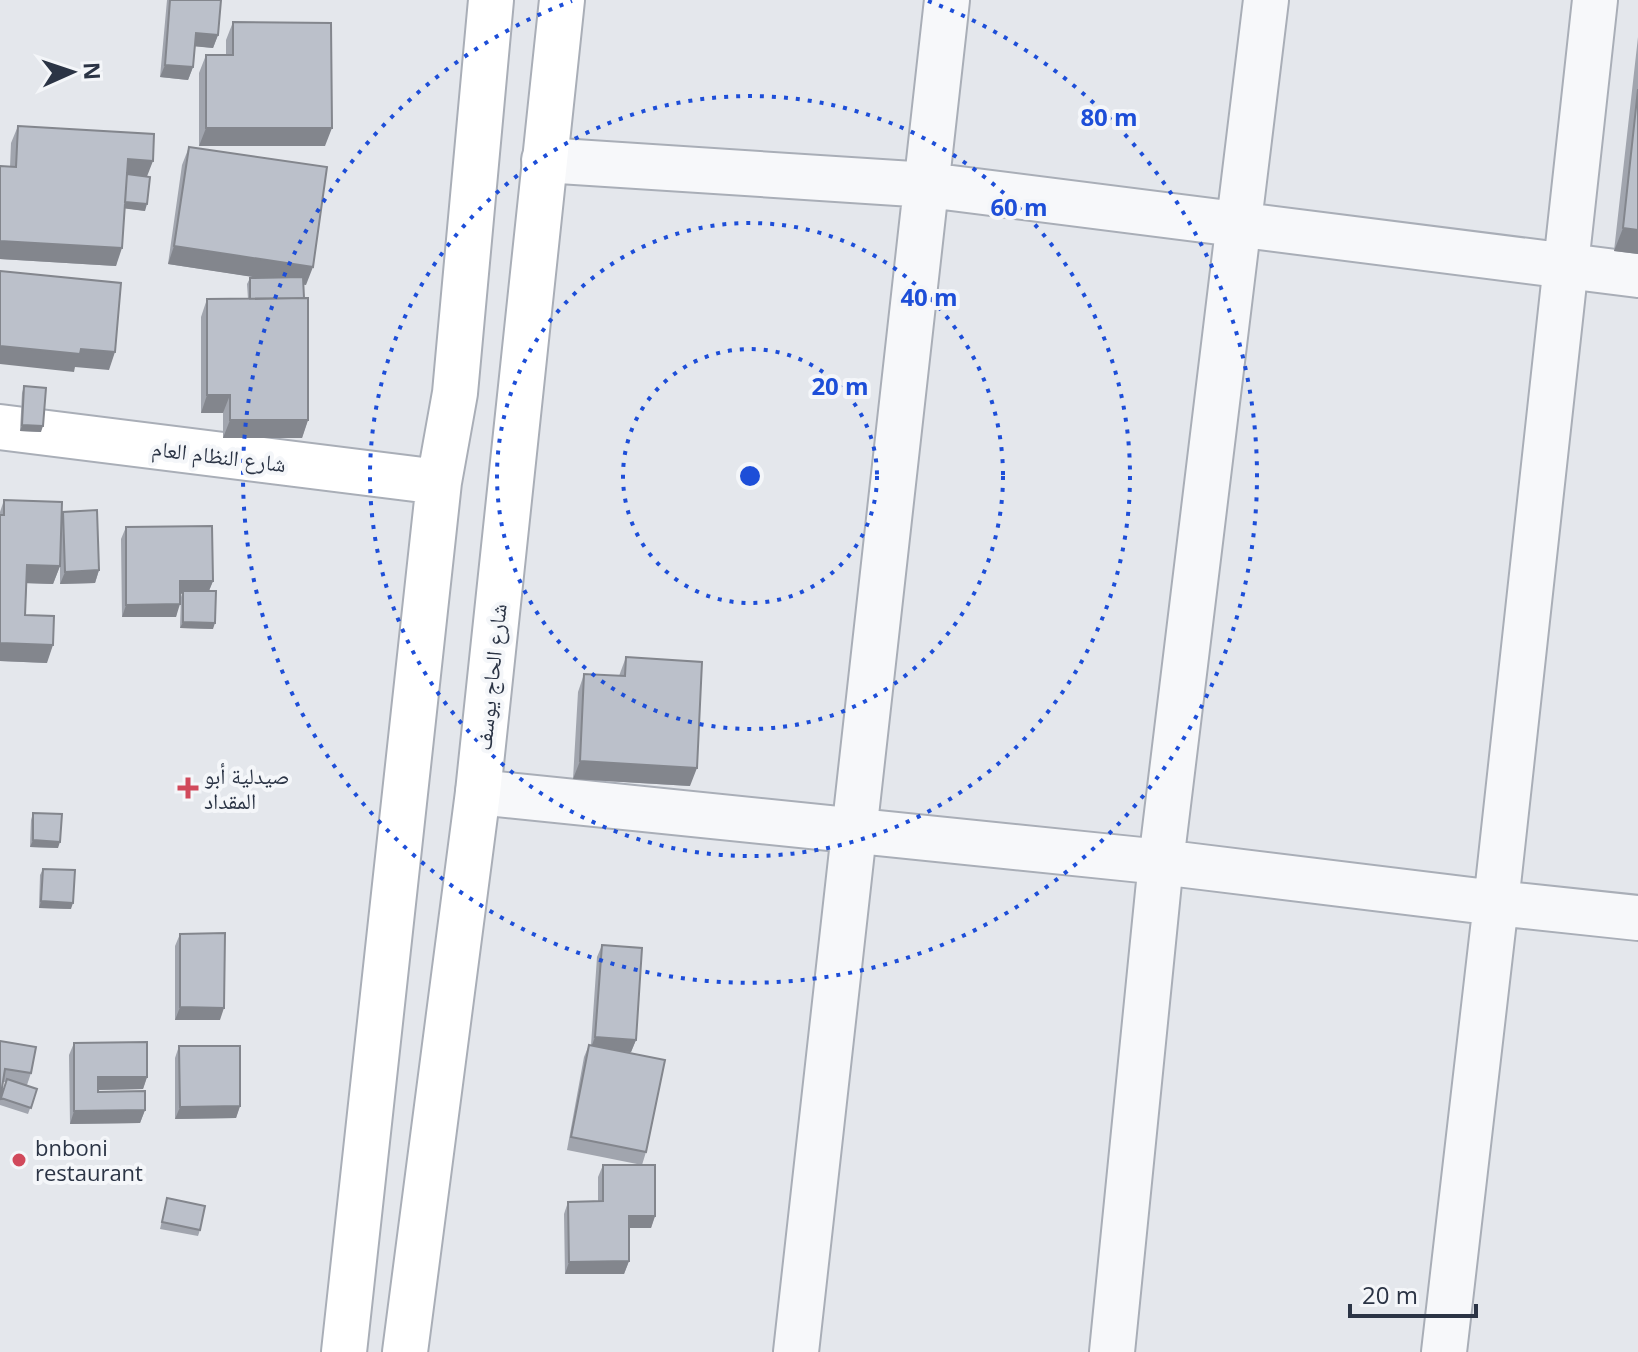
<svg xmlns="http://www.w3.org/2000/svg" width="1638" height="1352" viewBox="0 0 1638 1352" font-family="'Open Sans','Noto Naskh Arabic',sans-serif">
<rect width="100%" height="100%" fill="#e4e7ec"/>
<g fill="none" stroke-linecap="round" stroke-linejoin="round">
<defs>
<path id="street" d="M 544,160 L 928,185 L 1638,275
M 478,792 L 1161,862 L 1496,903 L 1638,918
M 796,1352 L 947,0
M 1112,1352 L 1161,862 L 1266,0
M 1444,1352 L 1496,903 L 1595,0"/>
<path id="secondary" d="M 0,427 L 439,482
M 344,1352 L 439,482 L 455,393 L 491,0
M 405,1352 L 478,792 L 562,0"/>
</defs>
<use href="#street" stroke="#a9aeb7" stroke-width="48"/>
<use href="#secondary" stroke="#a9aeb7" stroke-width="48"/>
<use href="#street" stroke="#f7f8fa" stroke-width="44"/>
<use href="#secondary" stroke="#fff" stroke-width="44"/>
</g>
<path fill="#a1a5ae" d="M 167,0 L 221,0 L 218,35 L 213,48 L 195,46 L 193,67 L 188,80 L 160,77 Z
M 233,22 L 325,146 L 199,146 L 199,73 L 206,55 L 226,55 L 226,40 Z
M 1638,37 L 1638,254 L 1614,251 Z
M 18,126 L 147,177 L 145,211 L 125,208 L 116,266 L 0,259 L 0,166 L 10,167 L 11,143 Z
M 189,147 L 306,285 L 303,284 L 308,420 L 302,438 L 223,438 L 223,413 L 201,413 L 201,317 L 207,299 L 248,299 L 247,284 L 250,278 L 261,278 L 168,264 L 182,165 Z
M 24,386 L 41,432 L 20,431 L 22,393 Z
M 4,500 L 62,516 L 63,512 L 99,570 L 95,583 L 60,584 L 60,566 L 53,584 L 27,583 L 25,615 L 47,663 L 0,661 L 0,512 Z
M 126,527 L 213,581 L 209,591 L 213,629 L 180,628 L 181,597 L 182,593 L 180,593 L 176,617 L 122,617 L 121,539 Z
M 626,657 L 690,786 L 573,779 L 578,692 L 584,674 L 619,676 Z
M 33,813 L 58,848 L 30,847 L 31,820 Z
M 43,869 L 71,909 L 39,908 L 40,875 Z
M 180,934 L 220,1020 L 175,1020 L 175,946 Z
M 602,945 L 636,1040 L 631,1052 L 622,1052 L 646,1152 L 642,1165 L 567,1150 L 584,1057 L 589,1045 L 591,1045 L 597,957 Z
M 0,1041 L 31,1073 L 27,1085 L 23,1085 L 37,1089 L 28,1114 L 0,1105 L 0,1100 L 6,1082 L 3,1082 Z
M 74,1043 L 147,1077 L 143,1089 L 98,1090 L 98,1092 L 145,1110 L 140,1123 L 70,1124 L 69,1055 Z
M 179,1046 L 240,1106 L 236,1118 L 175,1119 L 175,1058 Z
M 603,1165 L 655,1216 L 651,1228 L 629,1228 L 629,1261 L 624,1274 L 565,1274 L 564,1214 L 568,1202 L 598,1202 L 598,1177 Z
M 167,1198 L 200,1230 L 198,1236 L 160,1229 Z"/>
<path fill="#83868d" d="M 196,33 L 218,35 L 213,48 L 191,46 Z
M 165,65 L 193,67 L 188,80 L 160,77 Z
M 206,128 L 332,128 L 325,146 L 199,146 Z
M 128,159 L 153,161 L 146,179 L 126,177 Z
M 123,202 L 147,204 L 145,211 L 121,208 Z
M 1623,228 L 1638,230 L 1638,254 L 1614,251 Z
M 0,241 L 122,248 L 116,266 L 0,259 Z
M 174,246 L 313,267 L 306,285 L 168,264 Z
M 0,346 L 81,349 L 115,352 L 109,370 L 75,367 L 74,372 L 0,364 Z
M 207,395 L 230,395 L 223,413 L 201,413 Z
M 230,420 L 308,420 L 302,438 L 223,438 Z
M 22,425 L 43,426 L 41,432 L 20,431 Z
M 27,565 L 60,566 L 53,584 L 21,583 Z
M 99,570 L 95,583 L 60,584 L 65,572 Z
M 180,581 L 213,581 L 208,593 L 176,594 Z
M 180,604 L 176,617 L 122,617 L 126,605 Z
M 183,622 L 215,623 L 213,629 L 180,628 Z
M 0,643 L 53,645 L 47,663 L 0,661 Z
M 580,761 L 697,768 L 690,786 L 573,779 Z
M 33,840 L 60,842 L 58,848 L 30,847 Z
M 41,901 L 73,903 L 71,909 L 39,908 Z
M 180,1007 L 224,1008 L 220,1020 L 175,1020 Z
M 595,1037 L 636,1040 L 631,1052 L 590,1050 Z
M 98,1077 L 147,1077 L 143,1089 L 94,1090 Z
M 240,1106 L 236,1118 L 175,1119 L 180,1107 Z
M 145,1110 L 140,1123 L 70,1124 L 74,1111 Z
M 629,1216 L 655,1216 L 651,1228 L 624,1228 Z
M 629,1261 L 624,1274 L 565,1274 L 569,1262 Z"/>
<path fill="#bbc0ca" stroke="#83868d" stroke-width="2" d="M 170,0 L 221,0 L 218,35 L 196,33 L 193,67 L 165,65 Z
M 233,22 L 331,23 L 332,128 L 206,128 L 206,55 L 233,55 Z
M 1638,89 L 1638,230 L 1623,228 Z
M 18,126 L 154,134 L 153,161 L 128,159 L 122,248 L 0,241 L 0,166 L 16,167 Z
M 189,147 L 327,167 L 313,267 L 174,246 Z
M 127,174 L 150,177 L 147,204 L 125,202 Z
M 0,271 L 121,283 L 115,352 L 81,349 L 80,354 L 0,346 Z
M 303,277 L 304,298 L 250,299 L 250,278 Z
M 308,298 L 308,420 L 230,420 L 230,395 L 207,395 L 207,299 Z
M 24,386 L 46,388 L 43,426 L 22,425 Z
M 4,500 L 62,502 L 60,566 L 27,565 L 25,615 L 54,616 L 53,645 L 0,643 L 0,515 L 4,515 Z
M 97,510 L 99,570 L 65,572 L 63,512 Z
M 212,526 L 213,581 L 180,581 L 180,604 L 126,605 L 126,527 Z
M 183,591 L 216,591 L 215,623 L 183,622 Z
M 626,657 L 702,662 L 697,768 L 580,761 L 584,674 L 625,676 Z
M 33,813 L 62,814 L 60,842 L 33,840 Z
M 43,869 L 75,870 L 73,903 L 41,901 Z
M 225,933 L 224,1008 L 180,1007 L 180,934 Z
M 602,945 L 642,948 L 636,1040 L 595,1037 Z
M 0,1041 L 36,1047 L 31,1073 L 5,1069 L 0,1100 Z
M 147,1042 L 147,1077 L 98,1077 L 98,1092 L 145,1091 L 145,1110 L 74,1111 L 74,1043 Z
M 589,1045 L 665,1060 L 646,1152 L 571,1137 Z
M 179,1046 L 240,1046 L 240,1106 L 180,1107 Z
M 7,1079 L 37,1089 L 31,1108 L 1,1098 Z
M 603,1165 L 655,1165 L 655,1216 L 629,1216 L 629,1261 L 569,1262 L 568,1202 L 603,1201 Z
M 167,1198 L 205,1206 L 200,1230 L 162,1222 Z"/>
<g fill="none" stroke="#1d4ed8" stroke-width="4" stroke-dasharray="4 8">
<circle cx="750" cy="476" r="127"/>
<circle cx="750" cy="476" r="253"/>
<circle cx="750" cy="476" r="380"/>
<path d="M928 1A507 507 0 1 1 572 1"/>
</g>
<g fill="#d1495b" stroke="#f4f6f9" stroke-width="3">
<path d="M184 776h8v8h8v8h-8v8h-8v-8h-8v-8h8z"/>
<circle cx="19" cy="1160" r="8"/>
</g>
<g text-anchor="middle" dominant-baseline="central" stroke-width="8" stroke-linejoin="round" paint-order="stroke">
<g font-size="22" fill="#2b3445" stroke="#f4f6f9">
<text transform="translate(219 455) rotate(7)">شارع النظام العام</text>
<text transform="translate(490 677) rotate(-84)">شارع الحاج يوسف</text>
</g>
<g font-size="22" fill="#2b3445" stroke="#f4f6f9" text-anchor="start">
<text x="204" y="775">صيدلية أبو<tspan x="204" dy="25">المقداد</tspan></text>
<text x="35" y="1147">bnboni<tspan x="35" dy="25">restaurant</tspan></text>
</g>
</g>
<circle cx="750" cy="476" r="12" fill="#1d4ed8" stroke="#f4f6f9" stroke-width="4"/>
<g font-size="24" text-anchor="middle" font-weight="bold" fill="#1d4ed8" stroke="#f4f6f9" stroke-width="8" stroke-linejoin="round" paint-order="stroke">
<text x="1109" y="126">80 m</text>
<text x="1019" y="216">60 m</text>
<text x="929" y="306">40 m</text>
<text x="840" y="395">20 m</text>
</g>
<g transform="translate(72 72) rotate(87)" stroke="#f4f6f9" stroke-width="6" paint-order="stroke">
<path d="M0-6L14 30L0 20L-14 30Z" fill="#2b3445"/>
<text y="-12" font-size="22" font-weight="bold" text-anchor="middle" fill="#2b3445">N</text>
</g>
<path d="M1350 1304v12h126v-12" fill="none" stroke="#2b3445" stroke-width="4"/>
<text x="1362" y="1304" font-size="24" fill="#2b3445" stroke="#f4f6f9" stroke-width="6" paint-order="stroke">20 m</text>
</svg>
